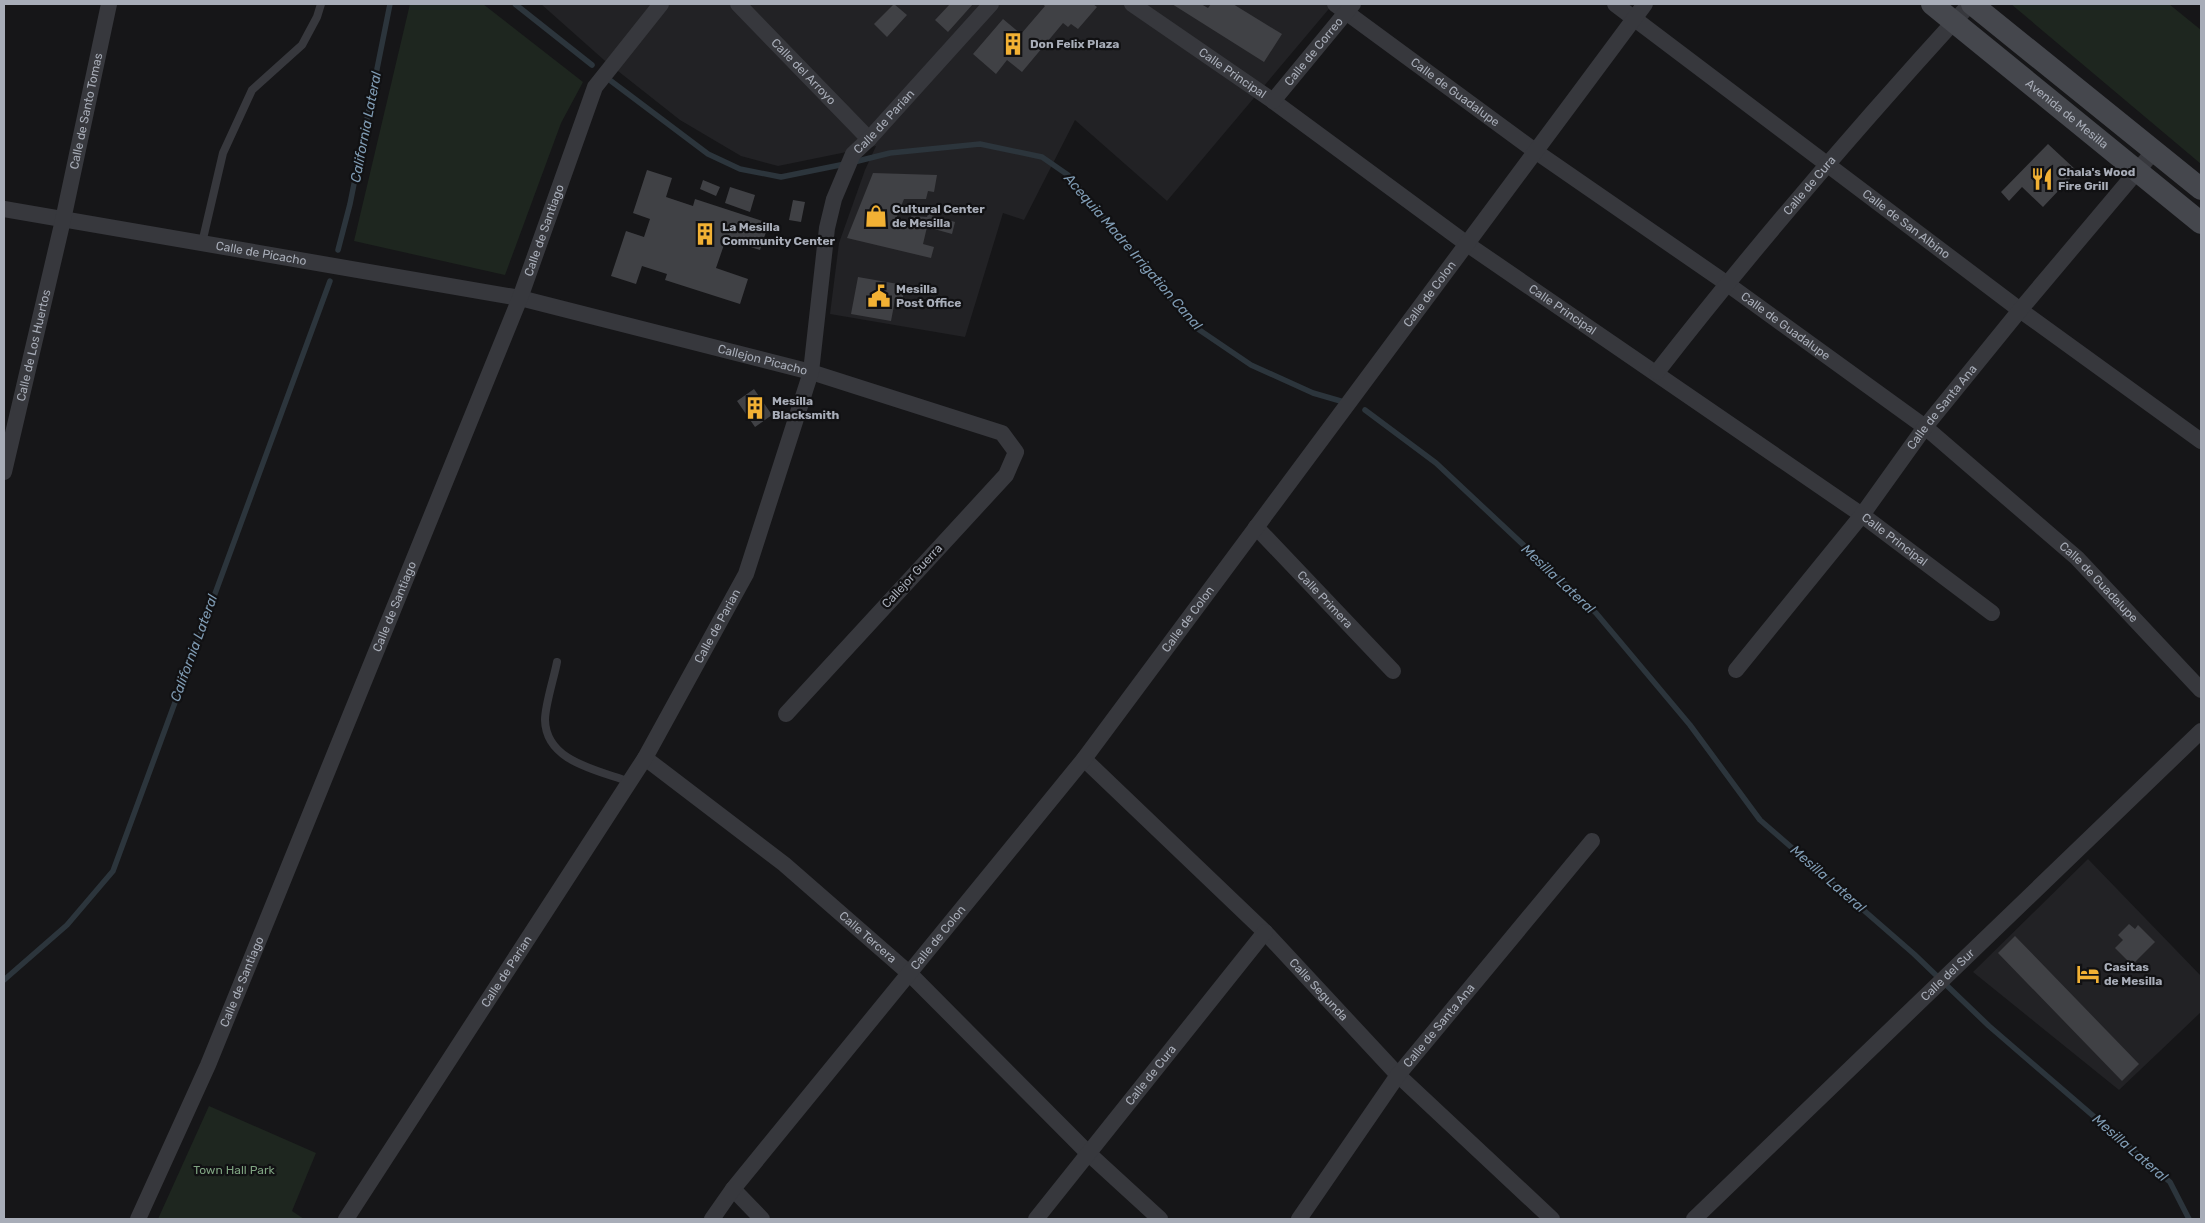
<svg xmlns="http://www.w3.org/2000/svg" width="2205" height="1223" viewBox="0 0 2205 1223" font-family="Rubik,sans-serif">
<rect width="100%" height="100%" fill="#161618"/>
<path fill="#222225" d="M 541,4 L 1333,4 L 1167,201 L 1075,120 L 1024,220 L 1003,213 L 965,337 L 830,314 L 839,243 L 865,170 L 876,146 L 778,166 L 741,156 L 680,120 L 604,60 Z
M 2088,859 L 2201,976 L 2201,1012 L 2119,1090 L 1973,972 Z"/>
<path fill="#1e261f" d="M 410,4 L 483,4 L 583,82 L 561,123 L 505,275 L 354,241 Z
M 2011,4 L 2169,4 L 2201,30 L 2201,164 Z
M 209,1106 L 316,1153 L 292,1211 L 304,1219 L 158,1219 Z"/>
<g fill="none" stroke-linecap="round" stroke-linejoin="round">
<path stroke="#2c353c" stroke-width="5.5" d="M 515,4 L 592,65
M 611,81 L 708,154 L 740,169 L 781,177 L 845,164
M 854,162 L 890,153 L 980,144 L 1042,157 L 1068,175 L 1195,327 L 1251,365 L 1313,393 L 1344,402
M 338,250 L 350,204 L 390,4
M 1365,410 L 1436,463 L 1596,613 L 1690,725 L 1760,820 L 1914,954 L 1989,1026 L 2170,1182 L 2189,1219
M 4,980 L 67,925 L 113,871 L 330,281"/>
</g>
<path fill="#404145" d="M 894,4 L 907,15 L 887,37 L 874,24 Z
M 950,4 L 973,4 L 948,32 L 935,20 Z
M 1042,4 L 1093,4 L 1097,7 L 1078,29 L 1071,24 L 1068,27 L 1063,23 L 1022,72 L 1007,60 L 996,74 L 973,54 L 1003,19 L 1021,34 L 1045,6 Z
M 1172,4 L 1201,4 L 1208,8 L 1211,4 L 1233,4 L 1282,34 L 1264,62 Z
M 2048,144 L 2077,171 L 2043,207 L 2022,187 L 2009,201 L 2001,192 Z
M 647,170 L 672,178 L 666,197 L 693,206 L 695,199 L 769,223 L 760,250 L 726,239 L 716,268 L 748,279 L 740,304 L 665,280 L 667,274 L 642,266 L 636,284 L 611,276 L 626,231 L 644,237 L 650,219 L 633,213 Z
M 873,173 L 937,175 L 934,192 L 928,191 L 926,199 L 904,199 L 894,224 L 909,227 L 911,216 L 927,217 L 928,214 L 955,222 L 952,234 L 927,227 L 923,244 L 934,247 L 931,258 L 847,238 Z
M 703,180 L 720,187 L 716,196 L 700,189 Z
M 730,187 L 755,195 L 750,212 L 725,203 Z
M 793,200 L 805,202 L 801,222 L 789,220 Z
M 858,277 L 898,284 L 897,290 L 904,291 L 902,302 L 895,300 L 891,321 L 851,314 Z
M 754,389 L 772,415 L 755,427 L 737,401 Z
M 2129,924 L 2135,929 L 2138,925 L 2155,942 L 2132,965 L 2115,948 L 2123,940 L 2118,935 Z
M 2015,936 L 2139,1064 L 2122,1081 L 1998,953 Z"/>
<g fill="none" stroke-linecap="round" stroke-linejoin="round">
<path stroke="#37383d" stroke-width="8" d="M 202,243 L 223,153 L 252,90 L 302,45 L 317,17 L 321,4
M 557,662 C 554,678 545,705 545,720 C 546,762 598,770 630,782"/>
<g stroke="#37383d" stroke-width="16">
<path id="s1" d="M 738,4 L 869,139"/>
<path id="s2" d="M 1132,4 L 1273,101 L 1467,244 L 1862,515 L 1992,613"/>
<path id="s3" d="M 1335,4 L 1535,151 L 1726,283 L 1925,427 L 2077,558 L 2201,690"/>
<path id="s4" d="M 1615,4 L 2020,310 L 2201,441"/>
<path id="s5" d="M 1273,101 L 1353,4"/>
<path id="s6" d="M 4,209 L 520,298 L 811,372 L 1002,433 L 1016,452 L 1006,475 L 786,714"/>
<path id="s7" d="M 1657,372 C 1756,245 1861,123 1970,4"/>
<path id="s8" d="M 4,472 L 63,220 L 109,4"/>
<path id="s9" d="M 1256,527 L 1393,671"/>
<path id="s10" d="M 1736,670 L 1862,515 L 1925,427 L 2020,310 L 2154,151"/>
<path id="s11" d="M 645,758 L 784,864 L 910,974 L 1088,1153 L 1160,1219"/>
<path id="s12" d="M 1084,759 L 1265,932 L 1398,1075 L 1552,1219"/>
<path d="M 733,1189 L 762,1219"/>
<path id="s13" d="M 138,1219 L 208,1065 L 520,298 L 595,87 L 661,4"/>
<path id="s14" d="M 346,1219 L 645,758 L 746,574 L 811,372 L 827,228 L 834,199 L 853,154 L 869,139 L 991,4"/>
<path id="s15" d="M 712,1219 L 733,1189 L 1084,759 L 1645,4"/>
<path id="s16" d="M 1036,1219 L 1265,932"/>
<path id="s17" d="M 1299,1219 L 1398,1075 L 1592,841"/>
<path id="s18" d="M 1694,1219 L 2201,731"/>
</g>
<g stroke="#45474d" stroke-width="22">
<path id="s19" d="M 1932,4 L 2201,223"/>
<path d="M 1972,4 L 2201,189"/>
</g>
</g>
<defs>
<symbol id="building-bare" viewBox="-9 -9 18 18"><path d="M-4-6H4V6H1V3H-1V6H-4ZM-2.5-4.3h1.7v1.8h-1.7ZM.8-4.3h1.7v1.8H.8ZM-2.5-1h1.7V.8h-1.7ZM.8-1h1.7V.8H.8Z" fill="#f2b134" stroke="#111113" stroke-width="2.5" paint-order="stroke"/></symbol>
<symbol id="restaurant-bare" viewBox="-9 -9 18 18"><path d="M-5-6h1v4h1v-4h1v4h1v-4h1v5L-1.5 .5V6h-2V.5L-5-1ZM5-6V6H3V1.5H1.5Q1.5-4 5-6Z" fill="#f2b134" stroke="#111113" stroke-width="2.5" paint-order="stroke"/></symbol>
<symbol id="shop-bare" viewBox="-9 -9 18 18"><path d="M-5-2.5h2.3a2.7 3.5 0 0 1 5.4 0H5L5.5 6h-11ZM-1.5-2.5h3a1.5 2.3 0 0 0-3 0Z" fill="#f2b134" stroke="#111113" stroke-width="2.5" paint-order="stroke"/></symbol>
<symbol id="civic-bare" viewBox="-9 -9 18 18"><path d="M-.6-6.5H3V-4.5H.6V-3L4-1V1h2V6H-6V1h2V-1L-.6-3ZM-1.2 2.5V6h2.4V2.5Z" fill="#f2b134" stroke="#111113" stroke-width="2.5" paint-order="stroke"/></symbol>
<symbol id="hotel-bare" viewBox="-9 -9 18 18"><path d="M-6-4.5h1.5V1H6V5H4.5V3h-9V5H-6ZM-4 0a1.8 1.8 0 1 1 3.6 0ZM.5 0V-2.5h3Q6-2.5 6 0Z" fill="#f2b134" stroke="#111113" stroke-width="2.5" paint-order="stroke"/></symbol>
</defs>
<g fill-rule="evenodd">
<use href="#building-bare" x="997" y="28" width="32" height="32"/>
<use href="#restaurant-bare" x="2026" y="163" width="32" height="32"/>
<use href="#shop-bare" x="860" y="200" width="32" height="32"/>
<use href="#building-bare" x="689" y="218" width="32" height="32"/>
<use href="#civic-bare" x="863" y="280" width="32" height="32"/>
<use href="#building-bare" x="739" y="392" width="32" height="32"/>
<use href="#hotel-bare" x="2072" y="958" width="32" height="32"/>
</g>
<g text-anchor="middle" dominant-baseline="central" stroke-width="4.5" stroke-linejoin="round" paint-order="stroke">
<g font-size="12" font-weight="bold" fill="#a8adb8" stroke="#111113" text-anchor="start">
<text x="1030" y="44">Don Felix Plaza</text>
<text x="2058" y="172">Chala's Wood<tspan x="2058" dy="14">Fire Grill</tspan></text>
<text x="892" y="209">Cultural Center<tspan x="892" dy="14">de Mesilla</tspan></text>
<text x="722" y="227">La Mesilla<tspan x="722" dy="14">Community Center</tspan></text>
<text x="896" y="289">Mesilla<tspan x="896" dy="14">Post Office</tspan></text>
<text x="772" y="401">Mesilla<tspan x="772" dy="14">Blacksmith</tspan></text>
<text x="2104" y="967">Casitas<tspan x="2104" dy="14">de Mesilla</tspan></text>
</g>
<g font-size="12" fill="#a8adb8" stroke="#111113">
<text stroke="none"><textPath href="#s5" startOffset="64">Calle de Correo</textPath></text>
<text stroke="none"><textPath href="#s1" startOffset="94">Calle del Arroyo</textPath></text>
<text stroke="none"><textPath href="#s2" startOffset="122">Calle Principal</textPath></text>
<text stroke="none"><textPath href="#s3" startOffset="149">Calle de Guadalupe</textPath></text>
<text stroke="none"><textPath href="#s8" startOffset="370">Calle de Santo Tomas</textPath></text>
<text stroke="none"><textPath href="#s19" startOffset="174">Avenida de Mesilla</textPath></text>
<text stroke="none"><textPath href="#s14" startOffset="1240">Calle de Parian</textPath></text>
<text stroke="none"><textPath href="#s7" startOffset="241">Calle de Cura</textPath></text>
<text stroke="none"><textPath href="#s4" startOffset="365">Calle de San Albino</textPath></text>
<text stroke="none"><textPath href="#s13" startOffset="1069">Calle de Santiago</textPath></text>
<text stroke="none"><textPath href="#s6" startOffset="261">Calle de Picacho</textPath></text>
<text stroke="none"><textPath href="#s15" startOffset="1171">Calle de Colon</textPath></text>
<text stroke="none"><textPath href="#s2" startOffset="528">Calle Principal</textPath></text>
<text stroke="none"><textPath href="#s3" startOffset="554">Calle de Guadalupe</textPath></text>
<text stroke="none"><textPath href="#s8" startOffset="130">Calle de Los Huertos</textPath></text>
<text stroke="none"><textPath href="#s6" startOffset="774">Callejon Picacho</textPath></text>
<text stroke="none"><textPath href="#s10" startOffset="334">Calle de Santa Ana</textPath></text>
<text stroke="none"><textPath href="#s2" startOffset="932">Calle Principal</textPath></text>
<text transform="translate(912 576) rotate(-47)">Callejor Guerra</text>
<text stroke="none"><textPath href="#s3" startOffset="959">Calle de Guadalupe</textPath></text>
<text stroke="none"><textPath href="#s9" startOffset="100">Calle Primera</textPath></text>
<text stroke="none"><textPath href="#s13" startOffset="664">Calle de Santiago</textPath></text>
<text stroke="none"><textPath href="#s15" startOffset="766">Calle de Colon</textPath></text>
<text stroke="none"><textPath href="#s14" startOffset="700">Calle de Parian</textPath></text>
<text stroke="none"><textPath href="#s11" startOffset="286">Calle Tercera</textPath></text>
<text stroke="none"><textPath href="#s15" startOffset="361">Calle de Colon</textPath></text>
<text stroke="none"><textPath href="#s14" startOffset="295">Calle de Parian</textPath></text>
<text stroke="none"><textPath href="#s18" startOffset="352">Calle del Sur</textPath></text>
<text stroke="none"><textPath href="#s13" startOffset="259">Calle de Santiago</textPath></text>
<text stroke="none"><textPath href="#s12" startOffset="329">Calle Segunda</textPath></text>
<text stroke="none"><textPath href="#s17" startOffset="239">Calle de Santa Ana</textPath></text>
<text stroke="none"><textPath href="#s16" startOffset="184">Calle de Cura</textPath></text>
</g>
<g font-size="12" fill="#7fa381" stroke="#111113">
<text x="234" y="1170">Town Hall Park</text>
</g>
<g font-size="14" font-style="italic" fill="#7f9bb3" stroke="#111113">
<text transform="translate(366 127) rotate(-79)">California Lateral</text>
<text transform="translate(1133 252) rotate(49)">Acequia Madre Irrigation Canal</text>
<text transform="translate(1558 579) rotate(43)">Mesilla Lateral</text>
<text transform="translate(194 648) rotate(-70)">California Lateral</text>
<text transform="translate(1828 879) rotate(41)">Mesilla Lateral</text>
<text transform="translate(2130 1148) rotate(41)">Mesilla Lateral</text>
</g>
</g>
<rect width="2205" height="1223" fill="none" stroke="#a8adb8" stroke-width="10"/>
</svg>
